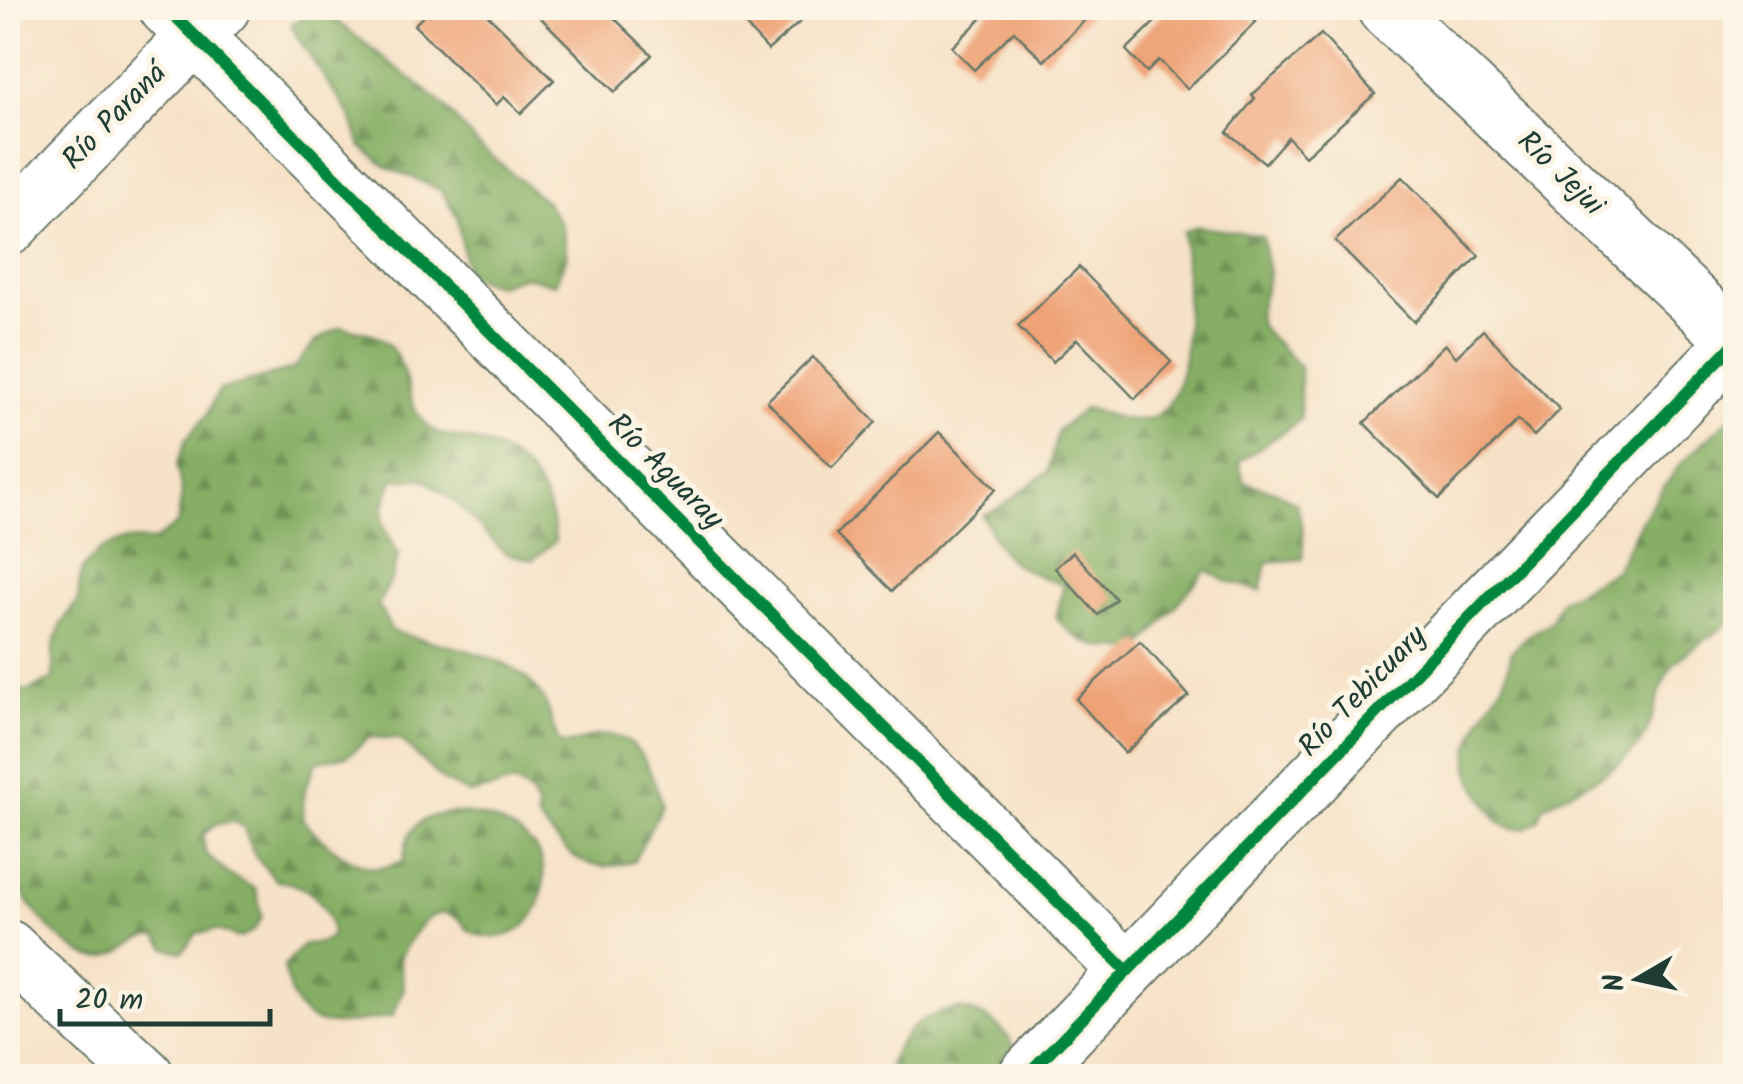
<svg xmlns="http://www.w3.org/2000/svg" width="1743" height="1084" viewBox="0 0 1743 1084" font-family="Kalam,sans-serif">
<defs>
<pattern id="forest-firs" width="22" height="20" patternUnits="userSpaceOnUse" patternTransform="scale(2.5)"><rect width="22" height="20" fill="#86af65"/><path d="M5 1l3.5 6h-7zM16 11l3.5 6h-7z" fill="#6d9054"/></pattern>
</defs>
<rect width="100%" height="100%" fill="#fcf5e5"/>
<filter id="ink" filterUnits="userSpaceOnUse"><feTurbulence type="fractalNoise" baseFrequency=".01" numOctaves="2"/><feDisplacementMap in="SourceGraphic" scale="20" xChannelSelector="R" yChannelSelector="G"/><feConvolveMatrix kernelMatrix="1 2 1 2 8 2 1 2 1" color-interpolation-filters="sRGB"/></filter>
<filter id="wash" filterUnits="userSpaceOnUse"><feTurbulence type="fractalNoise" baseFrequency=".0048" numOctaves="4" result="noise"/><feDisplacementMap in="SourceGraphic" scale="40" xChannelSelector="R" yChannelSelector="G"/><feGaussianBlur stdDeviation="2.25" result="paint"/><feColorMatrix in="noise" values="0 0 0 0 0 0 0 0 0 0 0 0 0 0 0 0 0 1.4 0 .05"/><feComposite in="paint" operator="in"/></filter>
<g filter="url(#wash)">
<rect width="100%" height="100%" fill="#f6e2c7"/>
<path fill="url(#forest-firs)" stroke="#52764c" stroke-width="2.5" d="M 320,8 L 439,101 L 477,144 L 546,202 L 562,226 L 567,256 L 555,284 L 525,276 L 498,285 L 467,276 L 457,217 L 441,190 L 385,166 L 361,146 L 351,117 L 297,37 L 291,24 Z
M 1197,226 L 1262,236 L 1269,274 L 1258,314 L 1260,326 L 1300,367 L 1300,420 L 1239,462 L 1244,482 L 1277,492 L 1297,504 L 1303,532 L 1303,559 L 1267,562 L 1261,591 L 1227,581 L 1206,570 L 1140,649 C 1103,650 1082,648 1056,618 L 1064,585 C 1015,567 1004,565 983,515 C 1007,507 1026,485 1048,472 L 1058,430 L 1085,408 C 1105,413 1126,423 1146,419 C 1201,409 1185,273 1183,232 Z
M 341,327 C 352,330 368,331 378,337 C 412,355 401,407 431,429 C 441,437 462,437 475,441 C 525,454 551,490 555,541 L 533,560 L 505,553 L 455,502 L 424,479 L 394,479 C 378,512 378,524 399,555 L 391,580 L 378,605 L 392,631 C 439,647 502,649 536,688 C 551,704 550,726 560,744 C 574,745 578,740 591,737 C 638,725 650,769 662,805 L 634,861 C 582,877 572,855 538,820 C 538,800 532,792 514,783 L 469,794 L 442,780 L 400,739 L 370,737 L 347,756 L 317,761 L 305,788 L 302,819 C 318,837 352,869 378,868 C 386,868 395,863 403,861 C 405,853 406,839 411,832 C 438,793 526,820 541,859 C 546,873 543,891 539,904 C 530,932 496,946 470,931 C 464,927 465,924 460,920 C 430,898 411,937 399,958 L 404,988 L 393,1016 C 334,1026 296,1040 284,966 L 304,944 L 320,943 L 332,936 C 330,904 309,884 277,881 L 255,856 L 244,828 L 234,822 L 215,824 L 203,835 L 205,853 L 228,874 L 256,889 L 262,917 L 254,930 L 240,938 L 217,930 L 197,933 L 182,952 L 166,948 L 157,936 C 133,936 125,955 101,958 C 74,961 26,907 18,883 C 15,874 17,860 16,851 L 8,845 L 8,680 L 26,692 L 53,679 L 53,649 L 61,624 L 78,600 L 81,571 L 100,550 L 127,540 L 154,541 L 177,524 L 182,494 L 177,465 L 187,438 L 206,416 L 219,390 L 293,369 L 316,341 Z
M 1735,413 L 1735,614 C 1719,636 1693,644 1675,663 C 1656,685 1657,718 1641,742 C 1621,772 1572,788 1543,807 L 1538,821 L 1525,828 L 1512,828 L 1498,821 L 1473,782 L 1469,767 L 1469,750 L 1480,720 L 1505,680 L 1512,651 L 1523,639 L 1550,622 L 1561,600 L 1615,571 L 1644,516 L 1680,464 Z
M 960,1009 C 994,1015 1021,1040 1021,1076 L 886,1076 C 896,1037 918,1012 960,1009 Z"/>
<g id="blocks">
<path fill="#eea276" d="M 432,8 L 481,8 L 554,80 L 521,113 L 504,97 L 496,105 L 414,25 Z
M 531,8 L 604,8 L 652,55 L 615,92 Z
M 742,8 L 816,8 L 768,50 L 735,14 Z
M 992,8 L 1097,8 L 1044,61 L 1014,31 L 974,70 L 952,47 Z
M 1169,8 L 1242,8 L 1256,22 L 1187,89 L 1159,60 L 1147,72 L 1126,50 Z
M 1321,34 L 1375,94 L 1305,156 L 1288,137 L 1265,163 L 1227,132 L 1255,98 L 1252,95 Z
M 1402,177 L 1479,256 L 1414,322 L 1335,241 Z
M 1079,267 L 1171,362 L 1135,399 L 1077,339 L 1053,362 L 1018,326 Z
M 1483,330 L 1560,410 L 1534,436 L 1518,420 L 1439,499 L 1364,423 L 1445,344 L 1456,357 Z
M 813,357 L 876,422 L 832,468 L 767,401 Z
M 939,432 L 996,489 L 892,591 L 836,534 Z
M 1073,552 L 1116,599 L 1098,615 L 1055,568 Z
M 1140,641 L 1189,696 L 1125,753 L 1076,699 Z"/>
</g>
</g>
<g filter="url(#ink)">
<use href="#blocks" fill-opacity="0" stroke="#6a7767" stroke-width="2.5"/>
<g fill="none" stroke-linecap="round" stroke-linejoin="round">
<defs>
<path id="street" d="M 167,8 L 1127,971
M 1385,8 L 1736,341
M 8,228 L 222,8
M 8,948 L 146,1076
M 1026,1076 L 1736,342"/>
</defs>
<use href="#street" stroke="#6a7767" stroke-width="59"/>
<use href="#street" stroke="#fff" stroke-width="55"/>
<defs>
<path id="cycleway" d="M 167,8 L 1127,971
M 1026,1076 L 1736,342"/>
</defs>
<use href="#cycleway" stroke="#fcf5e5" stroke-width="19"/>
<use href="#cycleway" stroke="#00873e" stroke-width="12"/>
</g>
</g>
<g text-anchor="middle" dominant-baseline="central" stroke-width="10" stroke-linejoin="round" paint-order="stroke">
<g font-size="30" fill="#1f3d34" stroke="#fcf5e5">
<text transform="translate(115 117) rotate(-46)">Río Paraná</text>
<text transform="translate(1560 174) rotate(44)">Río Jejui</text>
<text transform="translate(665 472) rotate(45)">Río Aguaray</text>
<text transform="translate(1363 692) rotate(-46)">Río Tebicuary</text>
</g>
</g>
<rect width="1743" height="1084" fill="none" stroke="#fcf5e5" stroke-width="40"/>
<g transform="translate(1638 979) rotate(261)" stroke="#fcf5e5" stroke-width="8" paint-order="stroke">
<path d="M0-8L18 38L0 25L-18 38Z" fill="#1f3d34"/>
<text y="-15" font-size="28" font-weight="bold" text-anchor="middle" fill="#1f3d34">N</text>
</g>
<path d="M60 1009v15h210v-15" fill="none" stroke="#1f3d34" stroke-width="5"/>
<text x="75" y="1009" font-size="30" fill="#1f3d34" stroke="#fcf5e5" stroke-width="8" paint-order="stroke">20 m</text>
</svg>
